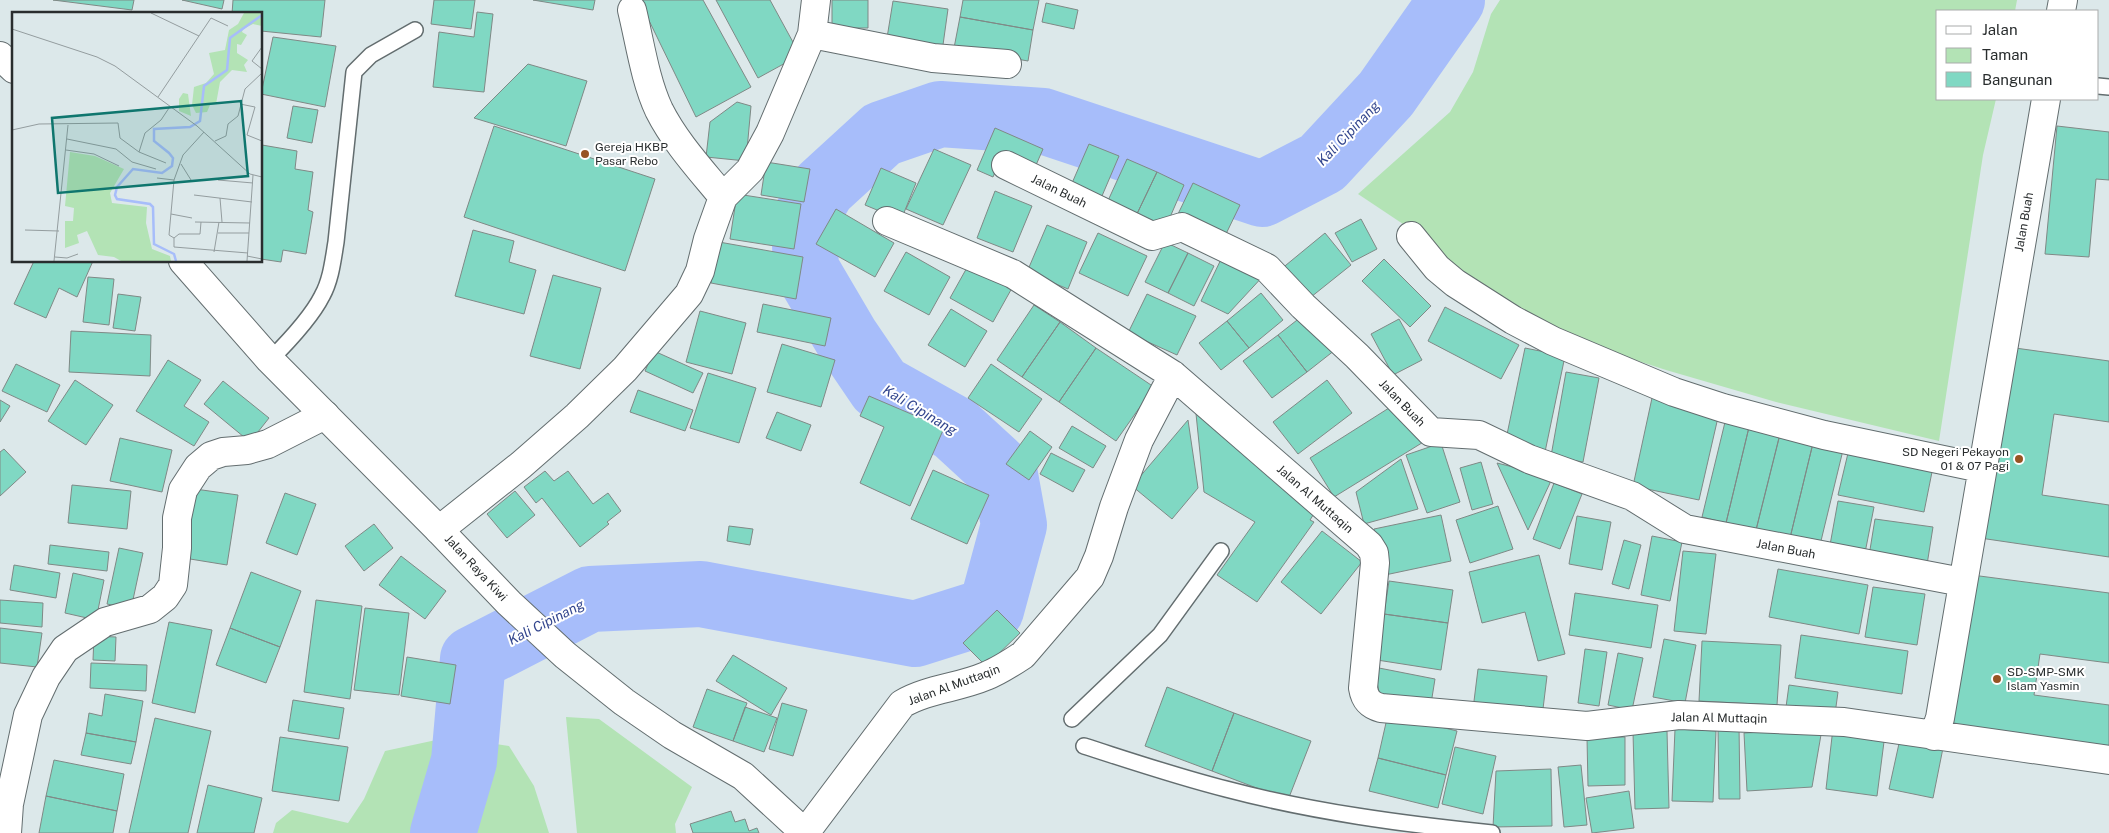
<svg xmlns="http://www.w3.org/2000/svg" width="2109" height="833" viewBox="0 0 2109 833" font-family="'Public Sans',sans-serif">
<rect width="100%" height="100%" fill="#dce8ea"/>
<path fill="#b3e3b5" d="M 1500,0 L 2017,0 L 2015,11 L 1938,11 L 1938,99 L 1996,99 L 1983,155 L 1939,441 L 1776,402 L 1666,370 L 1567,338 L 1479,292 L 1412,230 L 1358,194 L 1450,112 L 1473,72 L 1491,14 Z
M 566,717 L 599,719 L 692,787 L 675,824 L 676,833 L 577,833 Z
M 450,737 L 509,746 L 534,786 L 549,833 L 273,833 L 276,823 L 292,810 L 348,823 L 364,799 L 385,751 Z"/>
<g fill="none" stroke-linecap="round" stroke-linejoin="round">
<path stroke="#a7bdfa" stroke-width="66" d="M 443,833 L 464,761 L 473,659 L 590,599 L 701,594 L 915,634 L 991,610 L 1014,525 L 1005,475 L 955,429 L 880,387 L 846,337 L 806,269 L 804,220 L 823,188 L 882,134 L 940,114 L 1043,121 L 1262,194 L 1322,163 L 1386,94 L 1452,0"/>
</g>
<path fill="#80d8c3" stroke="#7f8986" d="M 53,0 L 134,0 L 132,10 Z
M 182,0 L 224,0 L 222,9 Z
M 233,0 L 325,0 L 321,37 L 261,31 L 261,14 L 232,14 Z
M 434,0 L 475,0 L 471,29 L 431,24 Z
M 533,0 L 595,0 L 593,10 Z
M 639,0 L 703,0 L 751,87 L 696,117 Z
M 716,0 L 770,0 L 800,55 L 758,78 Z
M 832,0 L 868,0 L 868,28 L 832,28 Z
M 963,0 L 1039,0 L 1033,30 L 960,17 Z
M 893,1 L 948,9 L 942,52 L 886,44 Z
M 1046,3 L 1078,10 L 1074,29 L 1042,22 Z
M 477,12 L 493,14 L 484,92 L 433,87 L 439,32 L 474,37 Z
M 960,17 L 1033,30 L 1028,61 L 954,48 Z
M 273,37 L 336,46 L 325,107 L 261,94 Z
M 528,64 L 587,81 L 566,146 L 474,118 Z
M 737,102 L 751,106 L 746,161 L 706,157 L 710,122 Z
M 293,106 L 318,110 L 312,143 L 287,138 Z
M 494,126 L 655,179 L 625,271 L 464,217 Z
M 2057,126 L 2109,132 L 2109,180 L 2096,179 L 2089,257 L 2045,254 Z
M 995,128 L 1043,149 L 1033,172 L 1001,158 L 993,177 L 977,170 Z
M 1089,144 L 1119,156 L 1099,203 L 1069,190 Z
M 262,145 L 297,151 L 295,169 L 313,172 L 308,210 L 313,212 L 306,254 L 283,250 L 281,262 L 261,259 Z
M 934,149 L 971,165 L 943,225 L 906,209 Z
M 1127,159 L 1157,172 L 1135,218 L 1106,205 Z
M 766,162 L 810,169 L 804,202 L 761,195 Z
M 881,168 L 916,183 L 901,220 L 865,205 Z
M 1157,172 L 1184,185 L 1164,231 L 1135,218 Z
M 1193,183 L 1240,205 L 1225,236 L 1178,214 Z
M 995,191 L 1032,206 L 1013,252 L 977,238 Z
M 737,194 L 801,204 L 794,249 L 730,239 Z
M 836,209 L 894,243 L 875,277 L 816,244 Z
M 1361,219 L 1377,249 L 1352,262 L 1335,233 Z
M 1047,225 L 1087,242 L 1068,289 L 1027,272 Z
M 473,230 L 514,241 L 509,262 L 536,270 L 524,314 L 455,296 Z
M 1098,233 L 1147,256 L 1128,296 L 1079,273 Z
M 1325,233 L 1351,265 L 1306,301 L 1280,270 Z
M 719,242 L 803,257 L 796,299 L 711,283 Z
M 1165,242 L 1188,253 L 1168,293 L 1145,282 Z
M 1225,251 L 1265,274 L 1228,314 L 1201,301 Z
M 906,252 L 950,277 L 929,315 L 884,291 Z
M 1188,253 L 1214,266 L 1194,306 L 1168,293 Z
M 1384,259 L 1431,306 L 1410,327 L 1362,281 Z
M 34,261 L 93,261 L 77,297 L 59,288 L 46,318 L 14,304 Z
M 969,264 L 1012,288 L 993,322 L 950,298 Z
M 553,275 L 601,288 L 580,369 L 530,356 Z
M 88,277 L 114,279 L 109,325 L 83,322 Z
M 1261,293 L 1283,320 L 1249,348 L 1227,321 Z
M 118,294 L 141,297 L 135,331 L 113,328 Z
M 1147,294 L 1196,316 L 1177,355 L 1128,333 Z
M 763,304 L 831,318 L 825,346 L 757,332 Z
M 1034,305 L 1060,322 L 1022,377 L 997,360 Z
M 1445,307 L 1519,345 L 1501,379 L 1428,341 Z
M 951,309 L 987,331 L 965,367 L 928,345 Z
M 700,311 L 746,323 L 732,374 L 686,362 Z
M 1306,313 L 1335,350 L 1307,372 L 1278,335 Z
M 1399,319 L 1422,360 L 1393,375 L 1371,334 Z
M 1227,321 L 1249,348 L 1221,370 L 1199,343 Z
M 1060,322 L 1096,348 L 1059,402 L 1022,377 Z
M 71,331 L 151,335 L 150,376 L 69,372 Z
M 1278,335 L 1307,372 L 1272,398 L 1243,361 Z
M 782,344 L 835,360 L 821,407 L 767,392 Z
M 2008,347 L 2109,361 L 2109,422 L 2054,414 L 2042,495 L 2109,505 L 2109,557 L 1980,538 Z
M 1096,348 L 1154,387 L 1116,441 L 1059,402 Z
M 1525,348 L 1565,356 L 1545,452 L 1505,444 Z
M 654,351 L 703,373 L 693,393 L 645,371 Z
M 168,360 L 201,380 L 184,406 L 209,422 L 194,446 L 136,411 Z
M 16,364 L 60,385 L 47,412 L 2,391 Z
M 991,364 L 1042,399 L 1019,432 L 968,398 Z
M 1566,372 L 1599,378 L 1583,462 L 1551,456 Z
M 708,373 L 756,388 L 739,443 L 690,428 Z
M 75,380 L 113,405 L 86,445 L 48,421 Z
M 1327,380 L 1352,413 L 1298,454 L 1273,422 Z
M 223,381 L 269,418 L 250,442 L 204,404 Z
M 638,390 L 693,410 L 685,431 L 630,412 Z
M 869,396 L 944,428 L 910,506 L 860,483 L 884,427 L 860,416 Z
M 1652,398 L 1719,413 L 1699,500 L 1633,486 Z
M 0,400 L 10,406 L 0,422 Z
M 1400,401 L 1425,441 L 1334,497 L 1310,458 Z
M 1195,404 L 1315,512 L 1310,520 L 1314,522 L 1257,602 L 1217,575 L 1255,522 L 1204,492 Z
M 777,412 L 811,425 L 801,451 L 766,438 Z
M 1726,418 L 1750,423 L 1726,523 L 1702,517 Z
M 1188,420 L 1198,488 L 1172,519 L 1132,486 Z
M 1750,423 L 1781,430 L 1756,530 L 1726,523 Z
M 1072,426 L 1106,446 L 1093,468 L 1059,448 Z
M 1781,430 L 1814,439 L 1790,538 L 1756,530 Z
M 1030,431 L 1052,447 L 1029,480 L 1006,464 Z
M 120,438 L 172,450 L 162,492 L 110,481 Z
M 1814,439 L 1844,446 L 1820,545 L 1790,538 Z
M 1441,443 L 1460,502 L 1427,513 L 1406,455 Z
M 4,449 L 26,472 L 0,496 L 0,452 Z
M 1849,449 L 1933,467 L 1924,512 L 1838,495 Z
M 1051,453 L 1085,470 L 1073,492 L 1040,474 Z
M 1401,459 L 1418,509 L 1364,524 L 1356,492 Z
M 1481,462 L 1493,504 L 1472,510 L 1460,468 Z
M 1497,463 L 1549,476 L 1550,483 L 1528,530 Z
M 933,470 L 989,495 L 967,544 L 911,519 Z
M 545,471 L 554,481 L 568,471 L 593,504 L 608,493 L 621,511 L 607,522 L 609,524 L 580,547 L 542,498 L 536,503 L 524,487 Z
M 1554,483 L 1582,494 L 1560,549 L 1533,539 Z
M 72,485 L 131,491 L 127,529 L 68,523 Z
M 195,489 L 238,495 L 227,565 L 184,558 Z
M 515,491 L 535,515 L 507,538 L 487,514 Z
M 285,493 L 316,504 L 297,555 L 266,543 Z
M 1838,501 L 1874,507 L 1863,563 L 1828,556 Z
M 1498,506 L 1513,549 L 1470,563 L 1456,520 Z
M 1441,515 L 1451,561 L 1385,575 L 1374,529 Z
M 1577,516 L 1611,522 L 1602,570 L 1569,564 Z
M 1875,519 L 1933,527 L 1926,571 L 1868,562 Z
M 374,524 L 393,548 L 364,571 L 345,546 Z
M 729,526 L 753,529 L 750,545 L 727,541 Z
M 1322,531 L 1362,562 L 1321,614 L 1281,582 Z
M 1652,536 L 1682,542 L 1670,601 L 1641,595 Z
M 1624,540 L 1641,545 L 1629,589 L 1612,584 Z
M 50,545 L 109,552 L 107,571 L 48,564 Z
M 119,548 L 143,553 L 131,609 L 107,604 Z
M 1683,551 L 1716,554 L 1706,634 L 1674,631 Z
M 1539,555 L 1565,654 L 1538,661 L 1525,612 L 1482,623 L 1469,572 Z
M 401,556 L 446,591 L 425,619 L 379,585 Z
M 14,565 L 60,573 L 56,598 L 10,590 Z
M 1778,569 L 1868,585 L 1859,634 L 1769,617 Z
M 251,572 L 301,591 L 280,647 L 230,628 Z
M 73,573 L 104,580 L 96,620 L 65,613 Z
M 1972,575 L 2109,593 L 2109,663 L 2040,654 L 2034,695 L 2109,705 L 2109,753 L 1951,733 Z
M 1389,581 L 1453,590 L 1448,623 L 1384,614 Z
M 1873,587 L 1925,594 L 1917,645 L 1865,637 Z
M 1575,593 L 1658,605 L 1651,648 L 1569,635 Z
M 0,600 L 43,603 L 42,627 L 0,623 Z
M 316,600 L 362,606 L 350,699 L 304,692 Z
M 365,608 L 409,613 L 399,695 L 354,690 Z
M 997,610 L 1020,633 L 986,666 L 963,643 Z
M 1384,614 L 1448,623 L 1441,670 L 1377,660 Z
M 169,622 L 212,630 L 195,713 L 152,703 Z
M 0,628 L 42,633 L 37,667 L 0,663 Z
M 230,628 L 280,647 L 266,683 L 216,665 Z
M 1801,635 L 1908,651 L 1902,694 L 1795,678 Z
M 94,636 L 116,637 L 115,661 L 93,660 Z
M 1664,639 L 1696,645 L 1685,703 L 1653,697 Z
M 1702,641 L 1781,645 L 1777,705 L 1699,701 Z
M 1585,649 L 1607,652 L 1599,706 L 1578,703 Z
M 1618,653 L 1643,658 L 1632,710 L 1608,705 Z
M 733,655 L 787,688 L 771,715 L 716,681 Z
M 407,657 L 456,665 L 450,704 L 401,696 Z
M 91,663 L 147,665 L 146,691 L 90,688 Z
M 1374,667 L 1435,679 L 1430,710 L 1381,702 Z
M 1478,669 L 1547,676 L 1542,717 L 1473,709 Z
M 1789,685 L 1838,692 L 1835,714 L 1786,707 Z
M 1167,687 L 1234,713 L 1212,771 L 1145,746 Z
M 707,689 L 747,703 L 733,741 L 693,727 Z
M 105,694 L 143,701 L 136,742 L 86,733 L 89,713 L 102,716 Z
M 293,700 L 344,708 L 339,739 L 288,731 Z
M 782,703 L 807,710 L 793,756 L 769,749 Z
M 745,707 L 777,718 L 764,752 L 733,741 Z
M 1234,713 L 1311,741 L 1288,800 L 1212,771 Z
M 1388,714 L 1457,731 L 1446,775 L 1378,758 Z
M 155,718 L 211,731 L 188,833 L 129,833 Z
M 1739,725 L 1740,799 L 1719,799 L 1718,726 Z
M 1833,728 L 1885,734 L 1877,796 L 1826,789 Z
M 1675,729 L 1716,731 L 1713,802 L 1672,801 Z
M 1822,729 L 1812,787 L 1747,791 L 1744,733 Z
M 1667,731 L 1669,808 L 1635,809 L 1633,732 Z
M 86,733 L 136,742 L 131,764 L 81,755 Z
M 280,737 L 348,747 L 339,801 L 272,791 Z
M 1625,737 L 1625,785 L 1588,786 L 1587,738 Z
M 1900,739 L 1943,748 L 1933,798 L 1889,789 Z
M 1455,747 L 1496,756 L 1483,814 L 1442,804 Z
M 1378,758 L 1446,775 L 1438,808 L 1369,791 Z
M 54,760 L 124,774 L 117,811 L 46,796 Z
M 1581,765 L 1587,825 L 1564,827 L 1558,767 Z
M 1551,769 L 1552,826 L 1493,827 L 1496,771 Z
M 208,785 L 262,798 L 254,833 L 197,833 Z
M 1629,791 L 1634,828 L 1592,833 L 1586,798 Z
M 46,796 L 117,811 L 113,833 L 39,833 Z
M 731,811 L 735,822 L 745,819 L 749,831 L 757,828 L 759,833 L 693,833 L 690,824 Z"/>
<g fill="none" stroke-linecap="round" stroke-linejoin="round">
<defs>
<path id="service" d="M 2098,86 L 2109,87
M 270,360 C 286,344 312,316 322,296 C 331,280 333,260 336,242 L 354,72 L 371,55 L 415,30
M 1072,719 L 1160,635 L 1221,551
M 1084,746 C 1131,761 1178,777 1226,789 C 1313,812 1403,824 1492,833"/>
<path id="minor" d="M 632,10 C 640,43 645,80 659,110 C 675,142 701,170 723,197
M 2061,11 L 2063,0
M 812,34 L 933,58 L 1007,64
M 1006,165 L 1152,236 L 1182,227 L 1267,268 L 1303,306 L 1357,356 L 1431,432 L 1479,435 L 1529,459 L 1632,496 L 1685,529 L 1962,582
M 887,221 L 1013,274 L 1173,375
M 1411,236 L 1437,268 L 1455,283 L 1513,320 L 1553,341 L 1674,392 L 1723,408 L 1824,435 L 1981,468
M 439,530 L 521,465 L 577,416 L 625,369 L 689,294 L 700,271 L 708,239 L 723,197 L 750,170 L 770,133 L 812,34 L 816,0
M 1934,736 L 1940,718 L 2046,99
M 7,833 L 9,804 L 28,715 L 46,677 L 65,649 L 105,622 L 150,609 L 165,597 L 173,585 L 177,548 L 177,518 L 183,490 L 198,467 L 211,456 L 223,452 L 247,450 L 268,444 L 325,415
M 805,833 L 902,704 C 927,689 958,688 986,676 C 999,671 1011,663 1023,655 L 1090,577 L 1099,556 L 1114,507 L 1139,440 L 1173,375 L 1369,545 L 1374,553 L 1375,563 L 1363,688 C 1365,700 1370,705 1381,708 L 1587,726 L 1679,715 L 1844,722 L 2109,760"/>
<path id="tertiary" d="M 0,56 L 14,69
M 183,261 L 270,360 L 439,530 L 509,603 L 565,655 L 624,702 L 672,735 L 743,776 L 805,833"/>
</defs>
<use href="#service" stroke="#636d6f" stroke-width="18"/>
<use href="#minor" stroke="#636d6f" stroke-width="30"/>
<use href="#tertiary" stroke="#636d6f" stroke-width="30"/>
<use href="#service" stroke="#fff" stroke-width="15"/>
<use href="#minor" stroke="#fff" stroke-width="28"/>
<use href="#tertiary" stroke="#fff" stroke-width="28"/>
</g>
<g fill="#975423" stroke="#fff" stroke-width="2">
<circle cx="585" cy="154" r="5"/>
<circle cx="2019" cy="459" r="5"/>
<circle cx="1997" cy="679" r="5"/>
</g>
<g text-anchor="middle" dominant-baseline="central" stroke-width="4" stroke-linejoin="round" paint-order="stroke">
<g font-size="12" fill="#292d2e" stroke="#fff" text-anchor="start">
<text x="595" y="147">Gereja HKBP<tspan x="595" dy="14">Pasar Rebo</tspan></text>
<text x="2009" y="452" text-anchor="end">SD Negeri Pekayon<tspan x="2009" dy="14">01 &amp; 07 Pagi</tspan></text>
<text x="2007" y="672">SD-SMP-SMK<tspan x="2007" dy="14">Islam Yasmin</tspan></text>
</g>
<g font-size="12" fill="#292d2e" stroke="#fff">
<text transform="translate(1059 191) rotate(26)">Jalan Buah</text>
<text transform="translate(2024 222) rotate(-80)">Jalan Buah</text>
<text transform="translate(1402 403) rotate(46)">Jalan Buah</text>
<text transform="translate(1315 499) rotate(41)">Jalan Al Muttaqin</text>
<text transform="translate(1786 549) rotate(11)">Jalan Buah</text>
<text transform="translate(476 568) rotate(47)">Jalan Raya Kiwi</text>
<text transform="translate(954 685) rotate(-20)">Jalan Al Muttaqin</text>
<text transform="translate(1719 718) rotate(1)">Jalan Al Muttaqin</text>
</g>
<g font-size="14" font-style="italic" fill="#33468e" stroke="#fff">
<text transform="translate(1348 133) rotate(-46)">Kali Cipinang</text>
<text transform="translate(920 410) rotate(31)">Kali Cipinang</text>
<text transform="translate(546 622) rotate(-27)">Kali Cipinang</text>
</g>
</g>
<g transform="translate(12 12)">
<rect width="250" height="250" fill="#dce8ea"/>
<path d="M 232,1 L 250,1 L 250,14 L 241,12 L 231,17 L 230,20 L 235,23 L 229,33 L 225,32 L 225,41 L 236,48 L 232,53 L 235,60 L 220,58 L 208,70 L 204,92 L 198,93 L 195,100 L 184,101 L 180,93 L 182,75 L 194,71 L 202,62 L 197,41 L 213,38 L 217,18 L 226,12 ZM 171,81 L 176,82 L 179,104 L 167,99 L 167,87 ZM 58,140 L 83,144 L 112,157 L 98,181 L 100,191 L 135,195 L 134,211 L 140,237 L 158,244 L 159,249 L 109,249 L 102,245 L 86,243 L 75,219 L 65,223 L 67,231 L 53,236 L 53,209 L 61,209 L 62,196 L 53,194 Z" fill="#b3e3b5"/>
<path fill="none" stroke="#a7bdfa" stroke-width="2.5" d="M 164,249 L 162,242 L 142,232 L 141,195 L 138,192 L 105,187 L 103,183 L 105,175 L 121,157 L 150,161 L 160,154 L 161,146 L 157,141 L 142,129 L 142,117 L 178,115 L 188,109 L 192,74 L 215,58 L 218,26 L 250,3"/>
<path fill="none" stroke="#949d9f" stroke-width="1" d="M 139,1 L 187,24M 0,17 L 85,45 L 103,54 L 185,114 L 238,162 L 250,165M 250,35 L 240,49 L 250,57M 146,85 L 199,6 L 216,14M 228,92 L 243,95 L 235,123 L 250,129M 0,118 L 27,112 L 106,111 L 108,126 L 127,140 L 133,121 L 149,108 L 157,96M 55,127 L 104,137 L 120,150 L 144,157M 203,129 L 214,124 L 216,112 L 226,104 L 233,77 L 250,61M 54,138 L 82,142 L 107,154M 127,140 L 154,151M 169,152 L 179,168M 145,166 L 162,168M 206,168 L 241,171M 182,183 L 240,190M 208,186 L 210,210M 159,202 L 180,206M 183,210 L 238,211M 13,218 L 47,219M 206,221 L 237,221M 162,226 L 157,223 L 162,168 L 171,143 L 192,120M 162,226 L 162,235 L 236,241M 162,226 L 167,222 L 188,222 L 189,210M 202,240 L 207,210M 235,244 L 250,247M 43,245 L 55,246 L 66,242M 42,249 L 56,113M 235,249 L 241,163"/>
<path fill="#0f766e" fill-opacity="0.15" stroke="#0f766e" stroke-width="2.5" d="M 229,89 L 236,164 L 46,181 L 40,106 Z"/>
<rect width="250" height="250" fill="none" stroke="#292d2e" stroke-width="2.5"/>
</g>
<rect x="1936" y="10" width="162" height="90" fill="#ffffff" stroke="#a9abab"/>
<rect x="1946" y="26" width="25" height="8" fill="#ffffff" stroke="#a9abab"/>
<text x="1982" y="35" font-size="15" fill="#292d2e">Jalan</text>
<rect x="1946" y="48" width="25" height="15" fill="#b3e3b5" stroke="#a9abab"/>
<text x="1982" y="60" font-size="15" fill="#292d2e">Taman</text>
<rect x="1946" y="72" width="25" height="15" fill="#80d8c3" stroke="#a9abab"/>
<text x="1982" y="85" font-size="15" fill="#292d2e">Bangunan</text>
</svg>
